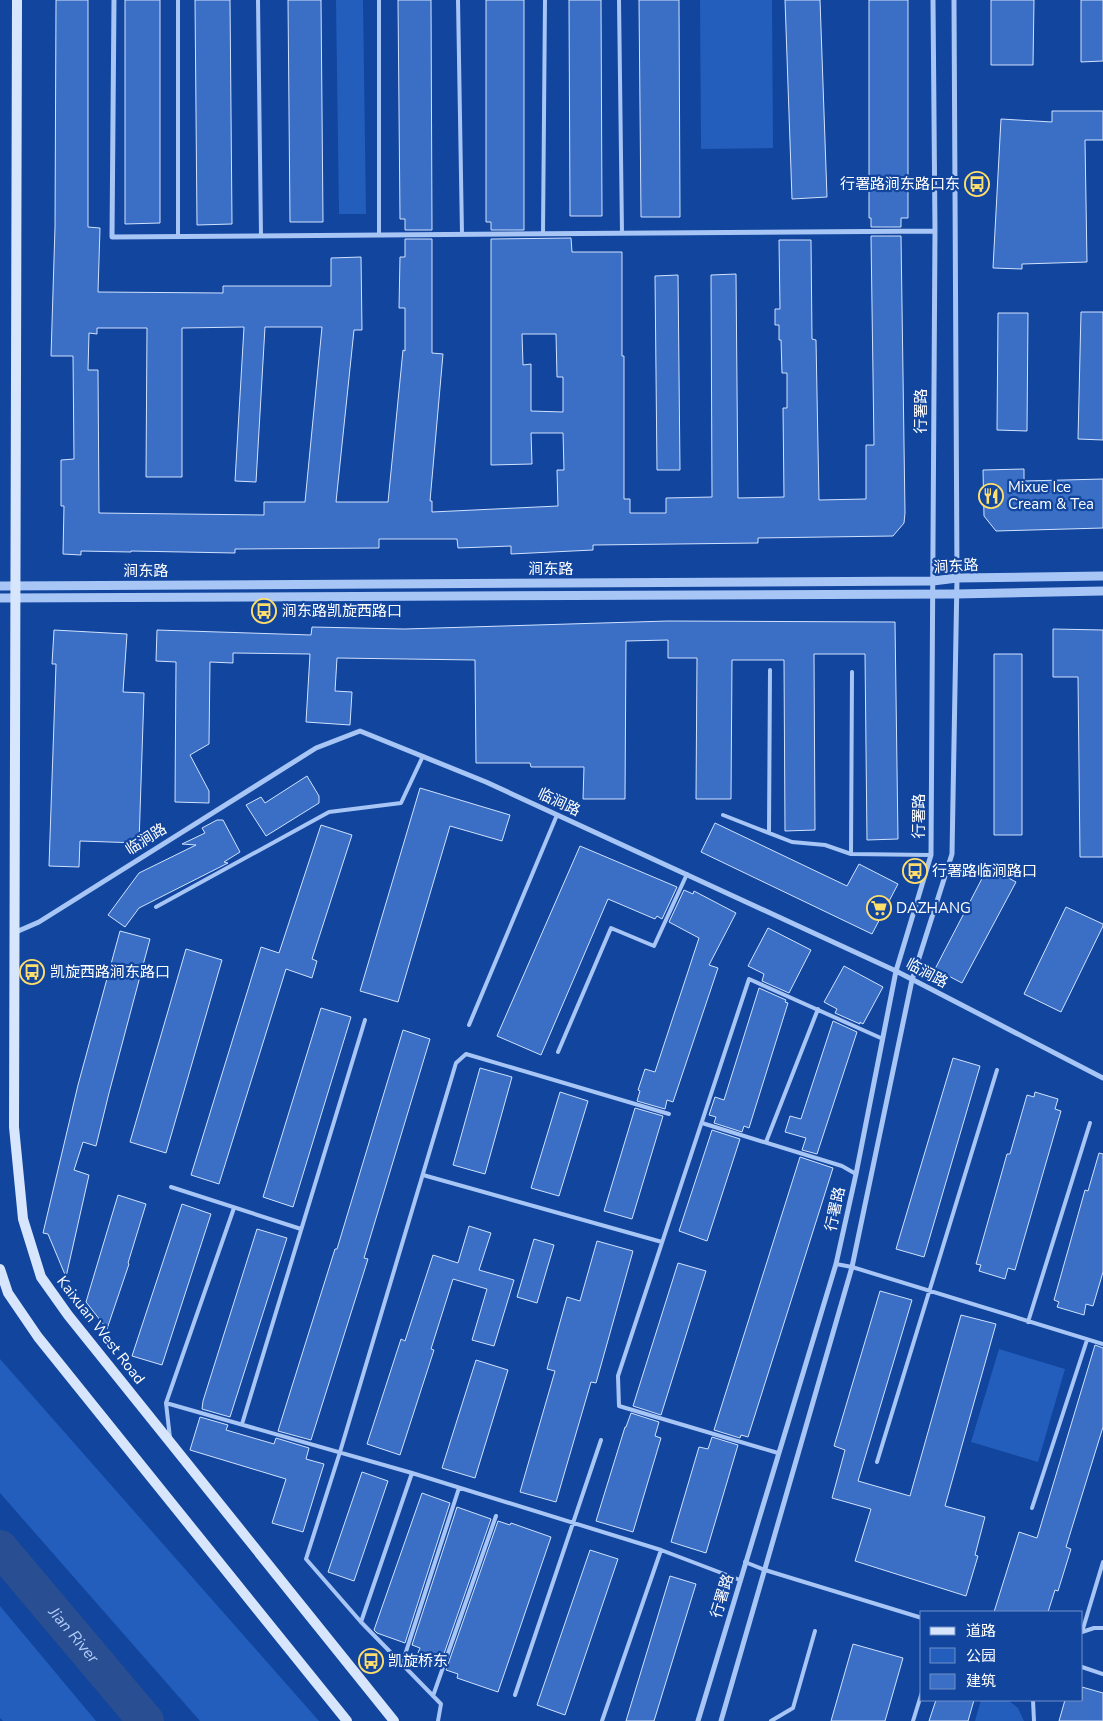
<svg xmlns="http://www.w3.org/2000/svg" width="1103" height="1721" viewBox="0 0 1103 1721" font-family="'Nunito Sans','Noto Sans SC',sans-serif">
<rect width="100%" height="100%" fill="#11459e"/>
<path fill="#235ebc" d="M 336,0 L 363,0 L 366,214 L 339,214 Z
M 700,0 L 772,0 L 773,148 L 701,149 Z
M 999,1349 L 1065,1369 L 1038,1462 L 971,1442 Z
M 0,1359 L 319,1721 L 200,1721 L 0,1493 Z
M 0,1606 L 96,1721 L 3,1721 L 0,1718 Z
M 981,1700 L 1008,1700 L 1018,1708 L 1024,1721 L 975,1721 Z"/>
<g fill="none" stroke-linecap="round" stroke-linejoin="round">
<path stroke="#294e91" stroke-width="36" id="s1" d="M 0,1548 L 146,1721"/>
</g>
<path fill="#3a6fc5" stroke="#d0e2fe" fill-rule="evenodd" d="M 56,0 L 88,0 L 88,227 L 100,228 L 98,292 L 223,293 L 223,286 L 331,286 L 331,258 L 361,257 L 362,330 L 354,330 L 336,502 L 388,502 L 403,350 L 405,351 L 405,308 L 399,308 L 400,257 L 405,257 L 405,239 L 432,239 L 432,353 L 443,354 L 430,501 L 432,501 L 432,512 L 558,506 L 557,470 L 564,470 L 563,433 L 531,433 L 532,464 L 491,465 L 491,239 L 571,238 L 572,252 L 622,252 L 622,356 L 624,356 L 624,499 L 630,499 L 630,513 L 666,513 L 666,498 L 712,497 L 711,275 L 736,274 L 738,498 L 784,497 L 783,408 L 787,408 L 787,373 L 782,373 L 781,340 L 779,340 L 779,325 L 775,325 L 775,309 L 780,309 L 779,240 L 811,240 L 812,339 L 816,340 L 819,500 L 866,499 L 866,445 L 874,445 L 871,236 L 901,236 L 905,513 L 904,523 L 893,536 L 758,538 L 758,543 L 593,545 L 593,550 L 511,554 L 511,546 L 458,548 L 457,539 L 379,539 L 379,548 L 235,549 L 235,553 L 131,551 L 131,552 L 81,551 L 81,555 L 63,554 L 64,506 L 61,506 L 61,460 L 74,459 L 73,356 L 51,356 L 55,227 ZM 244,327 L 235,481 L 256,482 L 265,327 L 322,327 L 305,502 L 264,502 L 264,515 L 99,513 L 98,370 L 88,370 L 89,333 L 97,334 L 97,328 L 147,328 L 146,477 L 182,477 L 182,328 ZM 522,334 L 556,334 L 557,377 L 563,377 L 563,412 L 531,411 L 531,364 L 523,365 Z
M 125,0 L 160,0 L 160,223 L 125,224 Z
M 195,0 L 230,0 L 232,224 L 197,225 Z
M 288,0 L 321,0 L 323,222 L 290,222 Z
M 398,0 L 431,0 L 432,230 L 405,230 L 405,219 L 400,219 Z
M 486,0 L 524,0 L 524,230 L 491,230 L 491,222 L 486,222 Z
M 569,0 L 601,0 L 602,216 L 570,216 Z
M 639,0 L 679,0 L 680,217 L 641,217 Z
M 785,0 L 820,0 L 827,197 L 792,199 Z
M 869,0 L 908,0 L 908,218 L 901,218 L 901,227 L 871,227 L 871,218 L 869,218 Z
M 991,0 L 1034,0 L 1033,65 L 991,65 Z
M 1081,0 L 1103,0 L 1103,61 L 1081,62 Z
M 1052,111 L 1103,111 L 1103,140 L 1085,140 L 1087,262 L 1022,264 L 1022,269 L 993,268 L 1001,119 L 1052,122 Z
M 678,275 L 680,470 L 657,470 L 655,276 Z
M 1081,312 L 1103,312 L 1103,440 L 1078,439 Z
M 998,313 L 1028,313 L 1027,431 L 997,430 Z
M 1024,469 L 1024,481 L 1103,479 L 1103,528 L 996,531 L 984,516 L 983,470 Z
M 668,621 L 895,622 L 898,839 L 867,840 L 865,654 L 814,654 L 815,830 L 785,831 L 784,660 L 732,660 L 731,799 L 696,799 L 697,658 L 668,658 L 668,640 L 626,641 L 625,799 L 583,799 L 584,767 L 531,767 L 530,763 L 476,763 L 475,660 L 337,658 L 335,691 L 352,692 L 350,725 L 306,722 L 310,654 L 233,653 L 233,663 L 210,662 L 209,744 L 190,755 L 209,791 L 209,803 L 175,802 L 176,662 L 156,661 L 157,630 L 311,635 L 312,627 L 404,629 Z
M 1053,629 L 1103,630 L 1103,857 L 1080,857 L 1078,677 L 1053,677 Z
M 54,630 L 127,634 L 123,692 L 144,693 L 139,843 L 80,841 L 79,867 L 49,866 L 56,664 L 52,664 Z
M 994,654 L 1022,654 L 1022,835 L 994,835 Z
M 307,776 L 319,796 L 319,803 L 266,836 L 246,805 L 261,797 L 265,803 Z
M 420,788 L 510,815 L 502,841 L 450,826 L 398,1002 L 360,991 Z
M 217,820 L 223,820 L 240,852 L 224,862 L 228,863 L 139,908 L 125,927 L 108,915 L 139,873 L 196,845 L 182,844 L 205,833 L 202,828 Z
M 715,823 L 847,886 L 859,864 L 898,884 L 872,934 L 701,852 Z
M 321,825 L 352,835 L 312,959 L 317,961 L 312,978 L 286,969 L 219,1184 L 191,1175 L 261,947 L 279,953 Z
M 580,846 L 677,887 L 662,919 L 657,916 L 655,919 L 608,899 L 541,1055 L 497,1036 Z
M 988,867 L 1016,882 L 962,983 L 935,969 Z
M 684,890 L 693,894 L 694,891 L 736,913 L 709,965 L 718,968 L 673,1102 L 667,1100 L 665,1109 L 637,1101 L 640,1091 L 638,1090 L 645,1069 L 655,1072 L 699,938 L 669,922 Z
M 1066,907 L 1103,924 L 1103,926 L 1061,1012 L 1024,994 Z
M 768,928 L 811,950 L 789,993 L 762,981 L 764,974 L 748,966 Z
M 120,931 L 150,939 L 109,1093 L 96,1146 L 83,1142 L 74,1170 L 89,1175 L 66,1277 L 48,1234 L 43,1233 L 78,1085 Z
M 186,949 L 222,960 L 166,1153 L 130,1142 Z
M 844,966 L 883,987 L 863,1024 L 860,1022 L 860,1024 L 835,1013 L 837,1009 L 824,1002 Z
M 759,988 L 786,1000 L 785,1002 L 788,1003 L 749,1128 L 744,1126 L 742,1132 L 714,1123 L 716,1117 L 709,1115 L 715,1097 L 724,1100 Z
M 321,1008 L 351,1017 L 293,1207 L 263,1197 Z
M 833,1021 L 857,1032 L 817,1154 L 802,1150 L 806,1138 L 785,1132 L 790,1116 L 801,1119 Z
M 403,1030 L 430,1039 L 364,1258 L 368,1259 L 311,1440 L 278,1431 L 335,1249 L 337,1249 Z
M 953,1058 L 980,1066 L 924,1257 L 896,1249 Z
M 480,1068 L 512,1077 L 485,1174 L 453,1165 Z
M 560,1092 L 588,1101 L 559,1196 L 531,1188 Z
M 1035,1092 L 1058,1099 L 1055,1109 L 1061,1111 L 1015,1270 L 1008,1268 L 1005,1279 L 979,1271 L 981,1265 L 976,1264 L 1007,1154 L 1010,1154 L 1027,1095 L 1034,1097 Z
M 635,1108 L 663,1116 L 632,1219 L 604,1211 Z
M 712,1130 L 740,1139 L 707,1241 L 679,1231 Z
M 1099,1153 L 1103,1154 L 1103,1272 L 1093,1306 L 1086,1304 L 1084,1315 L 1057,1307 L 1059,1302 L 1054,1300 L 1085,1190 L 1088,1191 Z
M 800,1157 L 833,1168 L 748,1437 L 741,1435 L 740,1438 L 714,1430 Z
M 118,1195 L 146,1204 L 128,1263 L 129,1264 L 107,1329 L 86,1302 Z
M 182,1204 L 211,1214 L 162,1365 L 132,1356 Z
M 469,1226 L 491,1233 L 479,1270 L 514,1280 L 494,1346 L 472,1340 L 487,1289 L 453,1279 L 431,1349 L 434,1350 L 400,1455 L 367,1444 L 401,1339 L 405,1341 L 433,1255 L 458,1263 Z
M 257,1229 L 287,1238 L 230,1417 L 202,1409 L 203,1401 Z
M 534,1239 L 554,1245 L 537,1303 L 517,1297 Z
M 597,1241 L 633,1251 L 596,1383 L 591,1382 L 556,1502 L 520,1492 L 555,1371 L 547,1369 L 567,1297 L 580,1301 Z
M 678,1263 L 706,1271 L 661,1415 L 633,1406 Z
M 880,1291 L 912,1300 L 858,1481 L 910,1496 L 961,1315 L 996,1324 L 945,1506 L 985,1517 L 975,1555 L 978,1556 L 966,1596 L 855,1561 L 871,1509 L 832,1498 L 845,1450 L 834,1446 Z
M 1095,1345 L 1103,1348 L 1103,1427 L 1066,1547 L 1071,1549 L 1058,1591 L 1055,1590 L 1048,1612 L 994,1612 L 1019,1532 L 1037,1538 Z
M 476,1360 L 508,1370 L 475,1478 L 442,1468 Z
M 631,1413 L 659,1422 L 655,1436 L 661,1438 L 633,1532 L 596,1521 L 625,1427 L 626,1427 Z
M 200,1417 L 228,1425 L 226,1430 L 274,1444 L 276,1438 L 309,1448 L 306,1459 L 324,1464 L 303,1532 L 272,1523 L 286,1479 L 190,1450 Z
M 712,1437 L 738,1445 L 706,1553 L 671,1542 L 699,1447 L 708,1449 Z
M 362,1472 L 388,1481 L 354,1581 L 328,1572 Z
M 422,1493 L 450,1503 L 405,1643 L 377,1633 L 374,1630 Z
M 457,1507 L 491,1519 L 439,1668 L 415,1660 L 420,1648 L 412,1645 Z
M 498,1521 L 510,1525 L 511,1523 L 551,1537 L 498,1692 L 457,1678 L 458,1674 L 446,1670 Z
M 590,1550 L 618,1559 L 565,1715 L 537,1705 Z
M 670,1576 L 696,1584 L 654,1721 L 626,1721 Z
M 853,1644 L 903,1658 L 885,1721 L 831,1721 Z
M 1082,1687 L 1103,1693 L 1103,1721 L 1059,1721 L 1065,1700 L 1082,1700 Z
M 936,1700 L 974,1700 L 968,1721 L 929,1721 Z"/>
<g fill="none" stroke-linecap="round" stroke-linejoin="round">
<path stroke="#a7c5f5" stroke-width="4" d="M 258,0 L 261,236
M 458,0 L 462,234
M 619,0 L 622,233
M 543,233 L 545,0
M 379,235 L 379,0
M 178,237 L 178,0
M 723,815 L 792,842 L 825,845 L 851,854 L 931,855
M 769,833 L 770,670
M 851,854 L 852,672
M 156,907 L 329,812 L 401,803 L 423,756
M 469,1025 L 557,815
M 558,1052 L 611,928 L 654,946 L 687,874
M 702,1123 L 842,1166 L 856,1174
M 766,1142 L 818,1009
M 423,1175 L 662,1242
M 171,1187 L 301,1229
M 836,1264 L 852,1267 L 1103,1344
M 1028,1322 L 1090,1123
M 166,1403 L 412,1473
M 242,1424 L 365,1020
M 170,1438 L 166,1403 L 234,1208
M 778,1453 L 619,1406 L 618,1376 L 749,979 L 883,1039
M 877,1462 L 997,1070
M 1032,1508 L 1087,1340
M 745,1562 L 765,1570 L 922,1618
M 361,1622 L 412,1473 L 661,1550 L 740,1580
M 1082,1632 L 1103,1562
M 1082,1632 L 1094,1628 L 1103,1628
M 402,1664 L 459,1488
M 1082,1667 L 1103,1674
M 515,1695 L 601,1440
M 433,1696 L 496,1516
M 1033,1700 L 1034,1721
M 438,1721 L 441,1704 L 361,1622 L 306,1559 L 340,1452 L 456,1063 L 466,1054 L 669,1114
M 602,1721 L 661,1550
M 771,1721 L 793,1708 L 815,1631
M 913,1721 L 922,1692"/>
<path stroke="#a7c5f5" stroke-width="5" d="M 114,0 L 112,237 L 935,231
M 16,932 L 39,922 L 316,748 L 360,731 L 486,782 L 896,971 L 1103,1078
M 698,1721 L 836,1264 L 856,1174 L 896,971 L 931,855 L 935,231 L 933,0
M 721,1721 L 852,1267 L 912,980 L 952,854 L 957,578 L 954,0"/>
<path stroke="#a7c5f5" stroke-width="9" d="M 0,586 L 933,581 L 957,578 L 1103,576
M 0,598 L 956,594 L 1103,591"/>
<path stroke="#d7e5fd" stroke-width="10" d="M 17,0 L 14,1127 L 23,1219 L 41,1277 L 68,1315 L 394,1721
M 0,1269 L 8,1293 L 38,1337 L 347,1721"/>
</g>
<defs>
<symbol id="bus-ring" viewBox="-11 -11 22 22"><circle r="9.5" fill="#11459e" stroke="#ffde6b" stroke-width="1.5"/><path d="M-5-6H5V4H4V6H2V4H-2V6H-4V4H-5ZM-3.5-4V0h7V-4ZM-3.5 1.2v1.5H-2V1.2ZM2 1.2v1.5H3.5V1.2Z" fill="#ffde6b"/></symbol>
<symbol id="restaurant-ring" viewBox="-11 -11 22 22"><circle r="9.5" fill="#11459e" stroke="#ffde6b" stroke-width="1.5"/><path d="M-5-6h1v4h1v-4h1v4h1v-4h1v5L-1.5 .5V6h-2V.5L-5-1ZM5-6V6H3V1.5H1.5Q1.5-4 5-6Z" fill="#ffde6b"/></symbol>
<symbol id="supermarket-ring" viewBox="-11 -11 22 22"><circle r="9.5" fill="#11459e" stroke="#ffde6b" stroke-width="1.5"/><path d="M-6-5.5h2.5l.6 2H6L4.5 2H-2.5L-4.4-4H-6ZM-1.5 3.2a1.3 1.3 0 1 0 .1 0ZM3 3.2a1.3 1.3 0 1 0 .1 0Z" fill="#ffde6b"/></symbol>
</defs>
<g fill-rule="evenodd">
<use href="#bus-ring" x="963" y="170" width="28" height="28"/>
<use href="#restaurant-ring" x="977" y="482" width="28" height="28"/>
<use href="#bus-ring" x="250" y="597" width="28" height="28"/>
<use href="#bus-ring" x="901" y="857" width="28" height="28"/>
<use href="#supermarket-ring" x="865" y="894" width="28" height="28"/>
<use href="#bus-ring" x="18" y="958" width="28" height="28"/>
<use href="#bus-ring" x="357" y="1647" width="28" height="28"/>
</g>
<g text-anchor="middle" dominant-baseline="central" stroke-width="4.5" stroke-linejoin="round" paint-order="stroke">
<g font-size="15" fill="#fff" stroke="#11459e" text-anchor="start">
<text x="960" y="184" text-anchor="end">行署路涧东路口东</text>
<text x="1008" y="487">Mixue Ice<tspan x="1008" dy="17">Cream &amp; Tea</tspan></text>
<text x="282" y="611">涧东路凯旋西路口</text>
<text x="932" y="871">行署路临涧路口</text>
<text x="896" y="908">DAZHANG</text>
<text x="50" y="972">凯旋西路涧东路口</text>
<text x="388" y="1661">凯旋桥东</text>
</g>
<g font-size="15" fill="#fff" stroke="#11459e">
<text transform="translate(921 411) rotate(-90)">行署路</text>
<text transform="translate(956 566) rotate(-3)">涧东路</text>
<text x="551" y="569">涧东路</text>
<text x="146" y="571">涧东路</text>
<text transform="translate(559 802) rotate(25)">临涧路</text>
<text transform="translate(919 816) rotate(-90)">行署路</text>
<text transform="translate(146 839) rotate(-32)">临涧路</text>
<text transform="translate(927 973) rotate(28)">临涧路</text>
<text transform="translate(835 1209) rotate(-78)">行署路</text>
<text transform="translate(101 1330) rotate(52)">Kaixuan West Road</text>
<text transform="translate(722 1596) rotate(-73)">行署路</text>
</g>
<g font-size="16" font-style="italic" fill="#b4cffb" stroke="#11459e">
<text stroke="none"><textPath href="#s1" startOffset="114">Jian River</textPath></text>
</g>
</g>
<rect x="920" y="1611" width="162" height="90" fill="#11459e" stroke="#708fc5"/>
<rect x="930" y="1627" width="25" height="8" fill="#d7e5fd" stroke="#708fc5"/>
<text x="966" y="1636" font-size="15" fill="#ffffff">道路</text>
<rect x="930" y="1648" width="25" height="15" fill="#235ebc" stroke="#708fc5"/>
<text x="966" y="1661" font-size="15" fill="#ffffff">公园</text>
<rect x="930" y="1674" width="25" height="15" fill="#3a6fc5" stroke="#708fc5"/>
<text x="966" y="1686" font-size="15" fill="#ffffff">建筑</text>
</svg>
